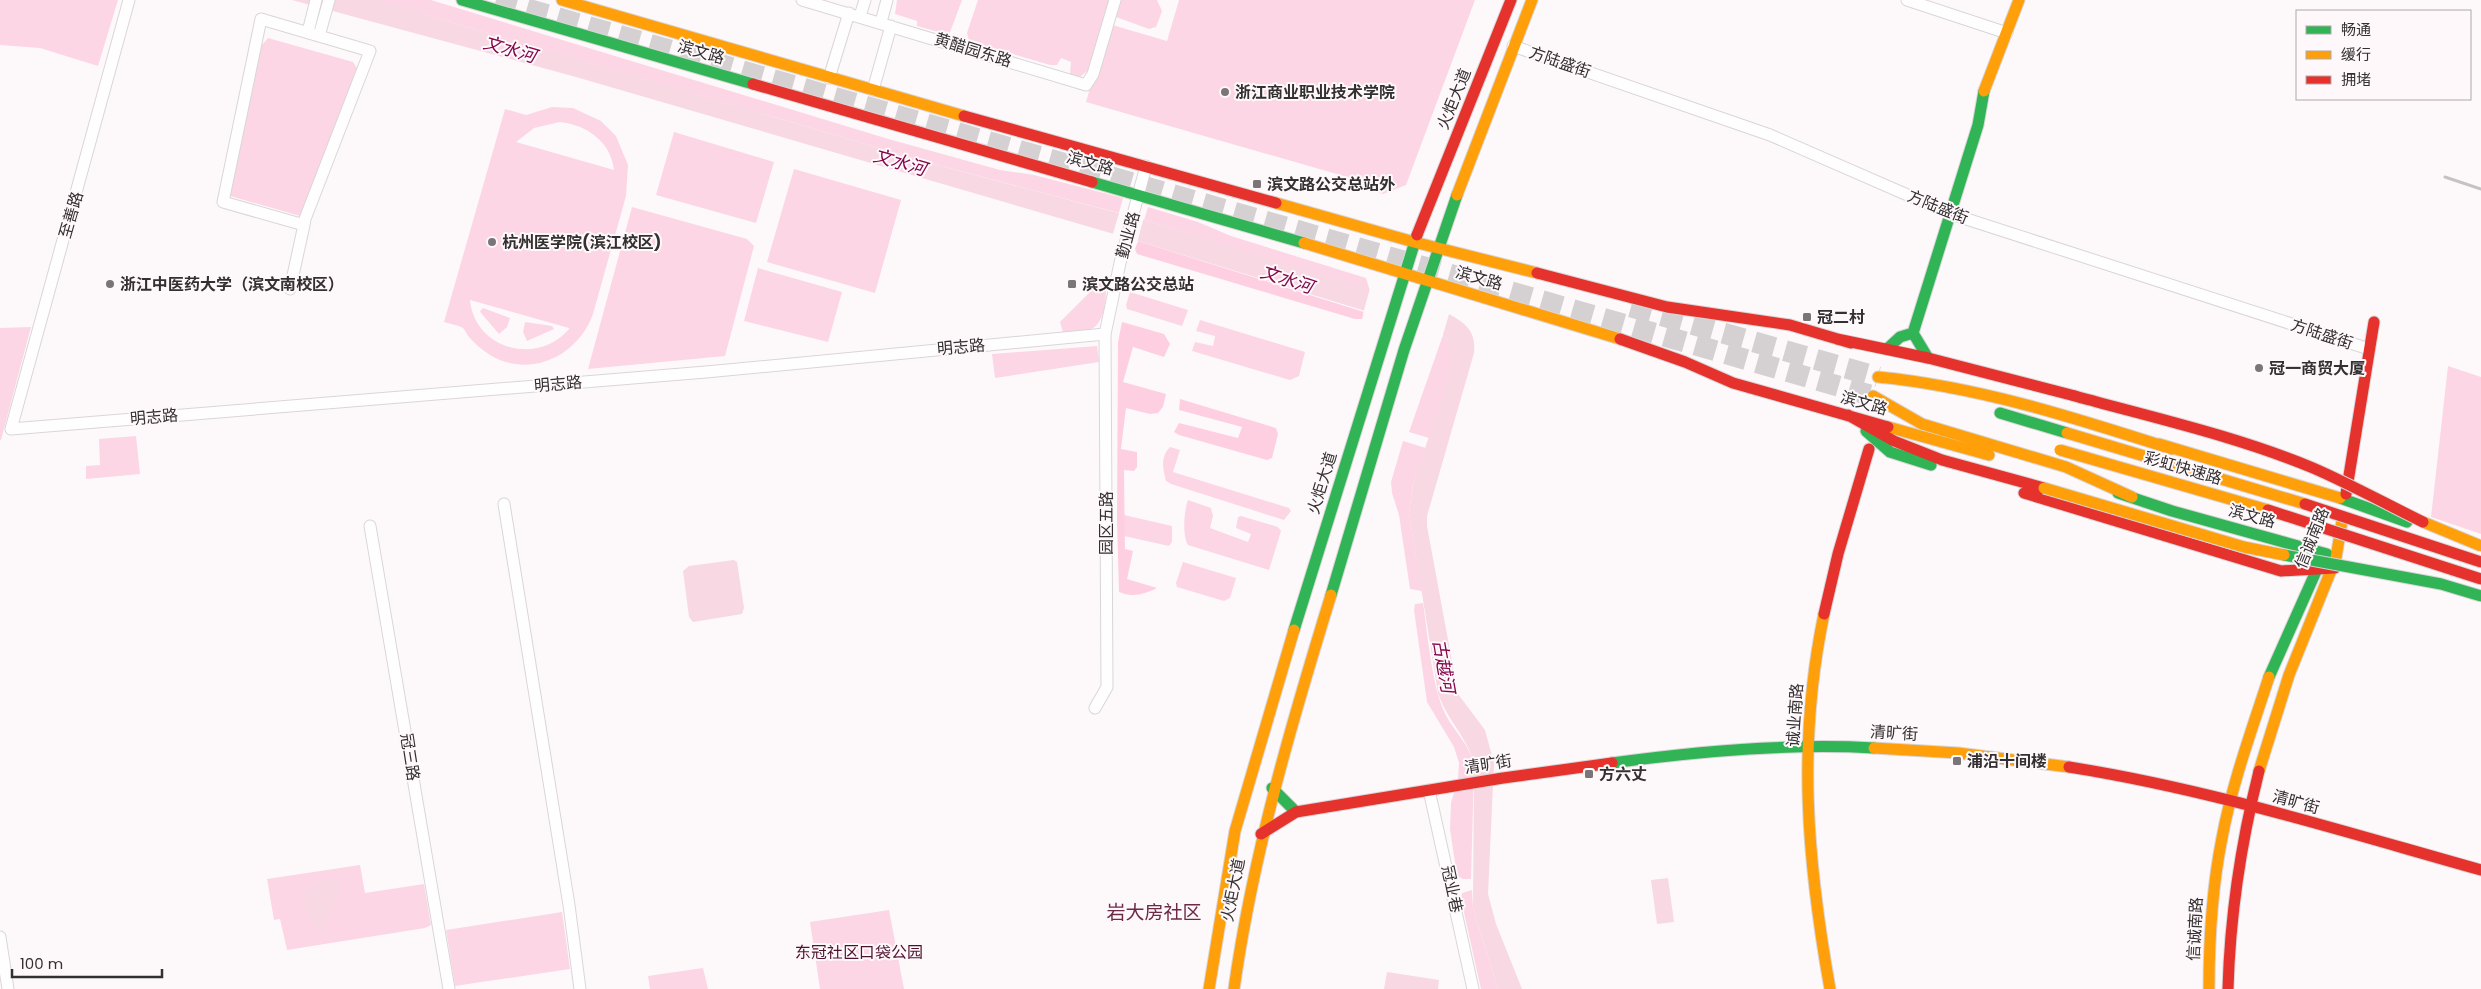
<svg xmlns="http://www.w3.org/2000/svg" width="2481" height="989" viewBox="0 0 2481 989" font-family="Poppins,'Noto Sans SC',sans-serif">
<rect width="100%" height="100%" fill="#fdf9fb"/>
<path fill="#fcd6e4" fill-rule="evenodd" d="M 0,0 L 118,0 L 98,66 L 40,48 L 0,45 Z
M 375,0 L 431,0 L 885,138 L 1000,170 L 1034,175 L 1123,198 L 1119,213 L 934,164 Z
M 897,0 L 962,0 L 949,35 L 917,26 L 917,21 L 895,14 Z
M 978,0 L 1109,0 L 1092,67 L 1080,77 L 1070,74 L 1071,62 L 1061,58 L 1057,65 L 1050,65 L 969,41 L 967,33 Z
M 1121,0 L 1157,0 L 1162,11 L 1156,27 L 1149,29 L 1116,17 Z
M 1179,0 L 1475,0 L 1406,185 L 1383,194 L 1353,186 L 1354,179 L 1086,102 L 1109,24 L 1167,41 Z
M 268,38 L 353,62 L 357,68 L 300,216 L 230,196 L 261,46 Z
M 552,107 L 573,108 L 601,121 L 616,136 L 628,165 L 626,196 L 593,314 C 578,356 530,379 490,355 C 482,350 475,344 469,337 C 467,335 465,330 463,328 C 458,325 450,324 444,322 L 505,109 L 526,115 ZM 560,122 C 587,125 611,142 614,170 L 516,142 L 534,128 ZM 470,300 L 569,328 L 569,329 C 538,366 475,350 470,300 Z
M 674,132 L 774,162 L 756,223 L 656,195 Z
M 794,169 L 901,200 L 875,293 L 767,262 Z
M 632,207 L 747,239 L 754,246 L 725,356 L 588,369 Z
M 1148,207 L 1198,222 L 1231,236 L 1366,278 L 1370,291 L 1144,220 Z
M 758,268 L 842,292 L 828,342 L 744,321 Z
M 1102,280 L 1107,284 C 1105,297 1106,323 1091,329 C 1083,332 1071,331 1063,332 L 1060,322 Z
M 1130,292 L 1188,310 L 1182,326 L 1127,309 L 1126,305 Z
M 483,308 L 510,318 L 507,327 L 499,334 L 481,313 L 480,311 Z
M 1200,320 L 1305,352 L 1299,376 L 1290,380 L 1192,351 L 1195,342 L 1213,346 L 1215,336 L 1196,331 Z
M 525,322 L 552,326 L 554,329 L 527,341 L 523,332 Z
M 31,327 L 1,440 L 0,440 L 0,328 Z
M 1443,335 C 1447,340 1451,345 1453,352 C 1457,368 1435,420 1429,438 L 1409,432 Z
M 1097,346 L 1099,362 L 995,378 L 992,354 Z
M 2448,366 L 2481,377 L 2481,534 L 2431,517 Z
M 136,436 L 140,474 L 86,479 L 86,466 L 100,465 L 99,439 Z
M 1403,441 L 1426,448 L 1413,484 L 1409,513 L 1422,591 L 1410,589 L 1399,515 L 1392,493 L 1391,482 Z
M 1170,447 L 1180,450 L 1173,472 L 1289,508 L 1291,511 L 1284,520 L 1171,484 L 1166,481 C 1163,469 1160,457 1170,447 Z
M 1188,500 L 1211,508 L 1213,516 L 1210,528 L 1248,542 L 1251,534 L 1236,528 L 1238,517 L 1241,516 L 1278,527 L 1281,531 L 1269,570 L 1188,545 C 1182,535 1184,511 1188,500 Z
M 1124,515 L 1172,526 L 1172,542 L 1169,546 L 1124,536 Z
M 1183,562 L 1236,578 L 1230,598 L 1224,601 L 1177,587 L 1176,583 Z
M 1423,603 C 1428,636 1431,678 1443,709 C 1452,731 1469,741 1474,766 L 1471,879 L 1463,879 L 1457,876 L 1450,829 L 1451,803 L 1458,779 L 1459,763 L 1454,747 L 1427,702 L 1414,610 L 1415,604 Z
M 360,865 L 365,893 L 424,884 L 431,925 L 425,928 L 287,950 L 280,919 L 274,920 L 267,879 Z
M 1472,890 L 1473,909 L 1498,989 L 1481,989 L 1461,899 L 1462,893 Z
M 889,910 L 904,989 L 820,989 L 810,922 Z
M 562,912 L 570,969 L 455,986 L 446,930 Z
M 703,968 L 708,989 L 650,989 L 648,976 Z"/>
<path fill="#fecfe1" d="M 1138,241 L 1364,312 L 1362,319 L 1355,319 L 1137,254 L 1135,249 Z
M 1122,322 L 1164,334 L 1170,344 L 1164,357 L 1133,347 L 1123,382 L 1166,394 L 1163,407 L 1158,413 L 1150,414 L 1126,408 L 1121,449 L 1137,452 L 1137,467 L 1134,471 L 1124,470 L 1125,549 L 1133,551 L 1127,579 L 1157,588 C 1144,594 1133,598 1119,592 L 1117,520 L 1118,342 Z
M 1180,399 L 1276,428 L 1278,434 L 1272,458 L 1267,460 L 1179,435 L 1174,432 L 1179,423 L 1238,438 L 1242,427 L 1179,410 Z"/>
<path fill="#f7d8e3" d="M 292,0 L 376,0 L 934,164 L 1144,220 L 1449,314 C 1467,324 1476,332 1474,353 L 1427,516 L 1427,526 L 1458,694 L 1485,730 L 1494,763 L 1488,894 L 1496,924 L 1522,989 L 1498,989 L 1473,909 L 1474,766 C 1469,738 1447,721 1438,693 L 1409,513 L 1413,484 L 1451,371 C 1453,355 1453,347 1443,335 L 1138,241 L 576,77 Z
M 734,560 L 737,562 L 744,608 L 742,614 L 693,622 L 689,617 L 683,571 L 689,566 Z
M 335,878 L 342,890 L 336,896 L 326,923 L 318,927 C 306,919 302,907 306,892 L 319,881 Z
M 1668,878 L 1674,922 L 1657,924 L 1651,880 Z
M 1387,972 L 1439,980 L 1438,989 L 1384,989 Z"/>
<path fill="#fdf9fb" d="M 1120,210 L 1144,217 L 1137,243 L 1112,237 Z
M 1370,288 L 1450,311 L 1442,338 L 1363,314 Z"/>
<g fill="none" stroke-linecap="round" stroke-linejoin="round">
<path stroke="#d5d1d3" stroke-width="21" stroke-dasharray="21 11" stroke-linecap="butt" d="M 496,0 L 1873,396
M 1631,307 L 1878,377"/>
<defs>
<path id="street" d="M 129,0 L 11,429 L 706,372 L 1105,334
M 802,0 L 1086,85 L 1093,74 L 1115,0
M 1907,0 L 2007,33
M 860,16 L 865,0
M 881,22 L 887,0
M 308,32 L 316,0
M 319,36 L 329,0
M 1513,46 L 1770,135 L 1951,214 L 2369,349
M 829,78 L 849,13
M 873,90 L 891,26
M 290,289 L 304,225 L 305,219 L 370,51 L 261,19 L 223,202 L 304,225
M 504,504 L 569,905 L 580,989
M 370,526 L 449,989
M 1095,708 L 1107,687 L 1105,334 L 1120,263 L 1146,166
M 1429,790 L 1473,989
M 0,937 L 8,989"/>
<path id="fast" d="M 462,0 L 753,84
M 1092,182 L 1304,243
M 1887,349 L 1900,337 L 1913,333
M 1928,358 L 1913,333 L 1978,125 L 1984,91
M 2000,413 L 2067,433
M 1866,431 L 1890,452 L 1931,465
M 2118,493 L 2172,511 L 2327,554
M 2340,498 L 2407,522
M 1331,595 L 1404,350 L 1457,195
M 1294,630 L 1417,235
M 2269,677 L 2322,558
M 1612,763 C 1699,751 1787,743 1874,748
M 1272,788 L 1296,812"/>
<path id="slow" d="M 562,0 L 964,116
M 1984,91 L 2019,0
M 1457,195 L 1532,0
M 1276,203 L 1414,242 L 1537,273
M 1304,243 L 1620,339
M 1878,377 C 1980,387 2075,418 2172,449
M 1873,396 L 1922,424 L 2066,467 L 2132,497
M 1888,427 L 1989,455
M 2159,444 L 2340,498
M 1824,614 C 1797,743 1807,860 1830,989
M 1874,748 L 1958,753 L 2069,767
M 2259,771 L 2289,675 L 2336,558 L 2342,521
M 1209,989 L 1235,831 L 1294,630
M 1234,989 C 1253,854 1291,725 1331,595
M 2209,989 C 2209,938 2212,888 2222,838 C 2232,784 2252,729 2269,677"/>
<path id="jam" d="M 753,84 L 1092,182
M 964,116 L 1276,203
M 1417,235 L 1511,0
M 1537,273 L 1667,307 L 1790,325 L 1851,343
M 1620,339 L 1685,362 L 1733,383 L 1888,427
M 1837,339 L 1928,358 L 2075,396
M 1848,415 L 1894,441 L 1942,460 L 2044,488
M 2024,493 L 2281,571 L 2335,568
M 2346,494 L 2374,322
M 1824,614 L 1838,554 L 1869,449
M 2069,767 C 2209,789 2345,832 2481,870
M 1261,834 L 1296,812 L 1503,778 L 1612,763
M 2228,989 C 2230,915 2241,843 2259,771"/>
</defs>
<use href="#street" stroke="#d9d6d7" stroke-width="13"/>
<use href="#fast" stroke="#d9d6d7" stroke-width="13"/>
<use href="#slow" stroke="#d9d6d7" stroke-width="13"/>
<use href="#jam" stroke="#d9d6d7" stroke-width="13"/>
<use href="#street" stroke="#fffefe" stroke-width="11"/>
<use href="#fast" stroke="#30b455" stroke-width="11"/>
<use href="#slow" stroke="#ff9f0a" stroke-width="11"/>
<use href="#jam" stroke="#e5322d" stroke-width="11"/>
<path stroke="#c4c3c4" stroke-width="3" d="M 2445,177 L 2481,189"/>
<defs>
<path id="fast-bridge" d="M 2284,555 L 2441,584 L 2481,596"/>
<path id="slow-bridge" d="M 2067,433 L 2305,504
M 2060,450 L 2268,510
M 2044,488 L 2244,547 L 2284,555
M 2423,522 L 2481,546"/>
<path id="jam-bridge" d="M 2075,396 C 2154,418 2236,436 2313,468 C 2350,484 2386,504 2423,522
M 2305,504 L 2481,562
M 2268,510 L 2481,579"/>
</defs>
<use href="#fast-bridge" stroke="#d9d6d7" stroke-width="13" stroke-linecap="butt"/>
<use href="#slow-bridge" stroke="#d9d6d7" stroke-width="13" stroke-linecap="butt"/>
<use href="#jam-bridge" stroke="#d9d6d7" stroke-width="13" stroke-linecap="butt"/>
<use href="#fast-bridge" stroke="#30b455" stroke-width="11"/>
<use href="#slow-bridge" stroke="#ff9f0a" stroke-width="11"/>
<use href="#jam-bridge" stroke="#e5322d" stroke-width="11"/>
</g>
<g fill="#7a7678" stroke="#fef8fa" stroke-width="2">
<circle cx="1225" cy="92" r="5"/>
<rect x="1252" y="179" width="10" height="10" rx="2.5"/>
<circle cx="492" cy="242" r="5"/>
<circle cx="110" cy="284" r="5"/>
<rect x="1067" y="279" width="10" height="10" rx="2.5"/>
<rect x="1802" y="312" width="10" height="10" rx="2.5"/>
<circle cx="2259" cy="368" r="5"/>
<rect x="1952" y="756" width="10" height="10" rx="2.5"/>
<rect x="1584" y="769" width="10" height="10" rx="2.5"/>
</g>
<g text-anchor="middle" dominant-baseline="central" stroke-width="4" stroke-linejoin="round" paint-order="stroke">
<g font-size="16" fill="#333031" stroke="#fef8fa">
<text transform="translate(973 50) rotate(17)">黄醋园东路</text>
<text transform="translate(701 52) rotate(16)">滨文路</text>
<text transform="translate(1560 62) rotate(19)">方陆盛街</text>
<text transform="translate(1454 99) rotate(-68)">火炬大道</text>
<text transform="translate(1090 163) rotate(16)">滨文路</text>
<text transform="translate(1938 207) rotate(22)">方陆盛街</text>
<text transform="translate(71 215) rotate(-74)">至善路</text>
<text transform="translate(1128 235) rotate(-75)">勤业路</text>
<text transform="translate(1479 278) rotate(16)">滨文路</text>
<text transform="translate(2322 334) rotate(18)">方陆盛街</text>
<text transform="translate(961 347) rotate(-5)">明志路</text>
<text transform="translate(558 384) rotate(-5)">明志路</text>
<text transform="translate(1864 403) rotate(16)">滨文路</text>
<text transform="translate(154 417) rotate(-5)">明志路</text>
<text transform="translate(2183 468) rotate(16)">彩虹快速路</text>
<text transform="translate(1322 483) rotate(-73)">火炬大道</text>
<text transform="translate(2252 516) rotate(15)">滨文路</text>
<text transform="translate(1106 523) rotate(-90)">园区五路</text>
<text transform="translate(2312 538) rotate(-68)">信诚南路</text>
<text transform="translate(1795 715) rotate(-86)">诚业南路</text>
<text transform="translate(1894 733) rotate(3)">清旷街</text>
<text transform="translate(410 757) rotate(81)">冠三路</text>
<text transform="translate(1488 764) rotate(-9)">清旷街</text>
<text transform="translate(2296 802) rotate(15)">清旷街</text>
<text transform="translate(1452 889) rotate(78)">冠业巷</text>
<text transform="translate(1233 890) rotate(-79)">火炬大道</text>
<text transform="translate(2195 929) rotate(-87)">信诚南路</text>
</g>
<g font-size="16" font-weight="bold" fill="#333031" stroke="#fef8fa" text-anchor="start">
<text x="1235" y="92">浙江商业职业技术学院</text>
<text x="1267" y="184">滨文路公交总站外</text>
<text x="502" y="242">杭州医学院(滨江校区)</text>
<text x="120" y="284">浙江中医药大学（滨文南校区）</text>
<text x="1082" y="284">滨文路公交总站</text>
<text x="1817" y="317">冠二村</text>
<text x="2269" y="368">冠一商贸大厦</text>
<text x="1967" y="761">浦沿十间楼</text>
<text x="1599" y="774">方六丈</text>
</g>
<g font-size="16" fill="#4e112e" stroke="#fef8fa">
<text x="859" y="952">东冠社区口袋公园</text>
</g>
<g font-size="18" font-style="italic" fill="#83094c" stroke="#fef8fa">
<text transform="translate(510 49) rotate(16)">文水河</text>
<text transform="translate(900 162) rotate(16)">文水河</text>
<text transform="translate(1287 279) rotate(18)">文水河</text>
<text transform="translate(1444 666) rotate(80)">古越河</text>
</g>
<g font-size="19" fill="#6c2a47" stroke="#fef8fa">
<text x="1154" y="912">岩大房社区</text>
</g>
</g>
<rect x="2296" y="10" width="175" height="90" fill="#fef8fa" stroke="#ada8aa"/>
<rect x="2306" y="26" width="25" height="8" fill="#30b455" stroke="#ada8aa"/>
<text x="2341" y="35" font-size="15" fill="#333031">畅通</text>
<rect x="2306" y="51" width="25" height="8" fill="#ff9f0a" stroke="#ada8aa"/>
<text x="2341" y="60" font-size="15" fill="#333031">缓行</text>
<rect x="2306" y="76" width="25" height="8" fill="#e5322d" stroke="#ada8aa"/>
<text x="2341" y="85" font-size="15" fill="#333031">拥堵</text>
<path d="M12 969v8h150v-8" fill="none" stroke="#333031" stroke-width="2.5"/>
<text x="20" y="969" font-size="15" fill="#333031" stroke="#fef8fa" stroke-width="4" paint-order="stroke">100 m</text>
</svg>
